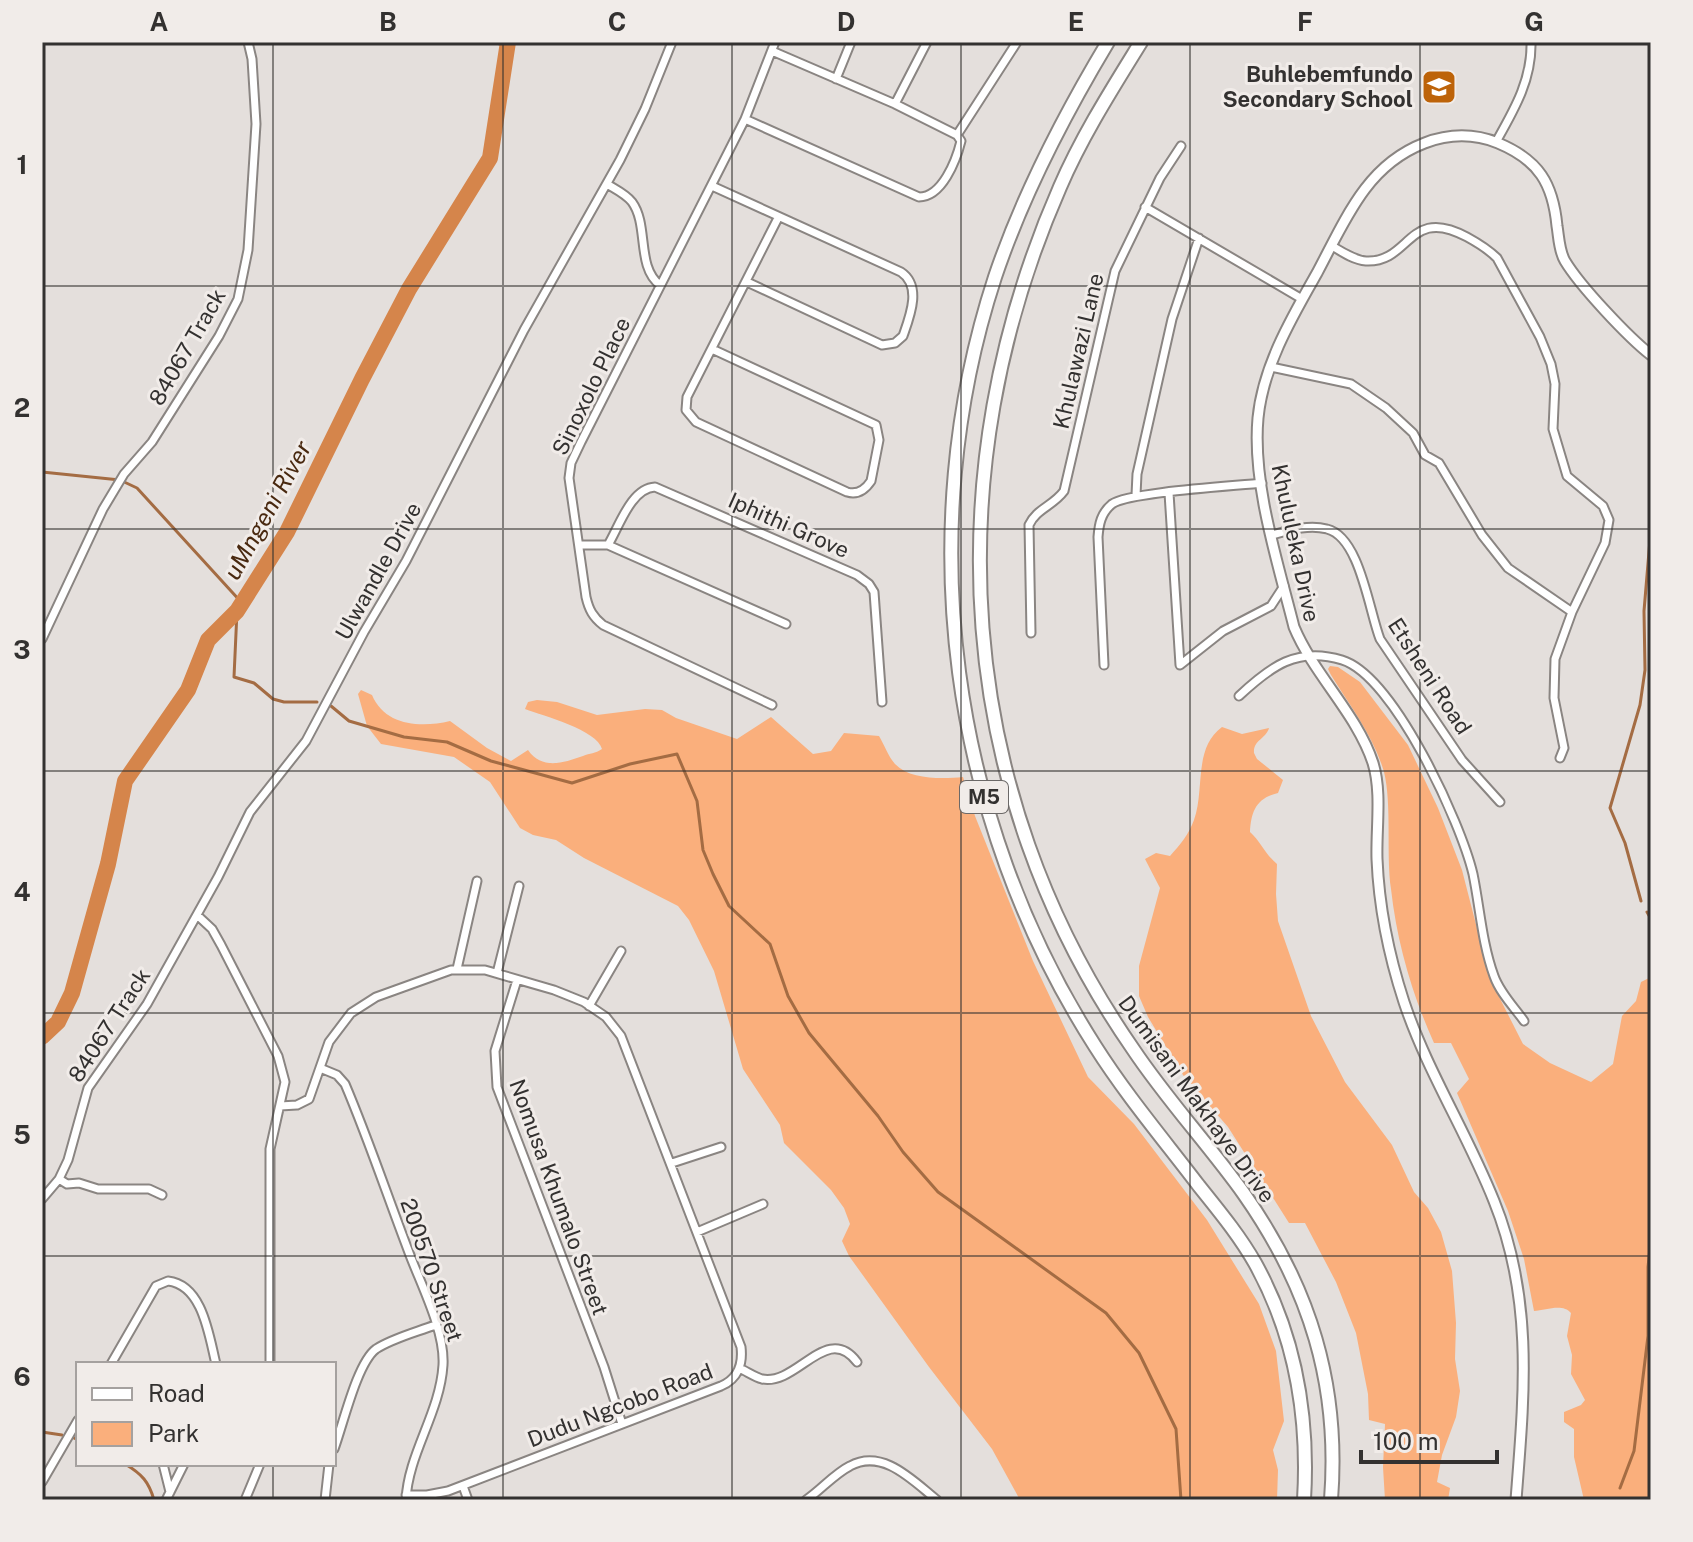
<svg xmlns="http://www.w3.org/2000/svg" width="1693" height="1542" viewBox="0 0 1693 1542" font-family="'Public Sans',sans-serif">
<rect width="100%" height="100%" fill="#e4dfdc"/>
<path fill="#faaf7c" d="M 1330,666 L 1338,667 L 1360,682 L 1408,745 L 1438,808 L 1462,870 L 1490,979 L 1523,1044 L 1550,1063 L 1591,1082 L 1613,1064 L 1622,1016 L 1636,1001 L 1641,982 L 1651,977 L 1651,1229 L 1648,1236 L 1651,1246 L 1651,1461 L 1648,1472 L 1651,1500 L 1584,1500 L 1574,1457 L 1574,1429 L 1564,1422 L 1564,1412 L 1581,1405 L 1585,1400 L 1571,1374 L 1572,1355 L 1567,1336 L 1571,1313 C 1563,1303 1546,1310 1534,1311 L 1524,1259 L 1508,1211 L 1457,1093 L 1469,1079 L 1451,1043 L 1434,1043 C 1412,994 1397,943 1391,889 C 1386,855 1392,804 1384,772 C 1374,737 1350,706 1331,675 L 1328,669 Z
M 361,690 L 372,695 C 385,726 421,728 450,721 L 487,748 L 511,761 L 528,750 C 542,770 563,763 583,756 C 590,753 595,754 602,749 C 597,730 544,716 525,709 L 528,702 L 537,700 L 557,702 L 597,715 L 645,709 L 662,710 L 676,718 L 737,739 L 771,717 L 813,754 L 831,751 L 844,733 L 879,736 C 884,744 888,756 895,764 C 910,780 943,779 963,777 L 975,816 L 1033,961 L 1088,1077 L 1134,1124 L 1207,1220 L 1259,1304 L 1276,1351 L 1284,1421 L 1273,1450 L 1278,1470 L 1277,1500 L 1020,1500 L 992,1449 L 929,1367 L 849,1256 L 842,1241 L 850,1224 L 844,1208 L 831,1190 L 784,1143 L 780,1125 L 743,1069 L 714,971 L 689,920 L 678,906 L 584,858 L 556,840 L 533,835 L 520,828 L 490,782 L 454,757 L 381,744 L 367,726 L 358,694 Z
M 1222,727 L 1242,734 L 1269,728 C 1266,739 1253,740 1254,753 L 1257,759 L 1283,780 L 1278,793 C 1256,798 1251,812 1250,832 C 1261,842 1265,854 1277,864 L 1276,894 L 1278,921 L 1311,1016 L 1345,1082 L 1392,1145 L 1414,1192 L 1428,1208 L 1441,1232 L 1452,1271 L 1456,1323 L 1455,1359 L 1460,1391 L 1456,1417 L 1442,1455 L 1437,1482 L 1450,1488 L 1448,1500 L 1385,1500 L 1383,1467 L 1385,1424 L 1369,1420 L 1368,1394 L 1356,1333 L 1336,1282 L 1305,1223 L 1289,1223 L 1228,1127 L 1183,1075 L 1148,1017 L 1139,996 L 1139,966 L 1160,888 L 1145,859 L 1156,853 L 1170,856 C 1180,845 1189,834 1194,820 C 1205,790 1193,748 1222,727 Z"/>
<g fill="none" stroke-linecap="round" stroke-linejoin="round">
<path stroke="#a46c43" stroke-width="3" d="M 493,42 L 507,46
M 42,472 L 120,480 L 137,488 L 242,603
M 237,611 L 234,677 L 254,683 L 273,699 L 284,702 L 317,702
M 331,706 L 349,721 L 404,737 L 447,742 L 491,761 L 572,783 L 630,764 L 677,754 L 697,801 L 703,850 L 713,874 L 729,906 L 770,944 L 788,996 L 809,1033 L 878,1116 L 903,1152 L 938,1192 L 1106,1313 L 1139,1353 L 1176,1429 L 1181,1500
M 1641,901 L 1625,843 L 1610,808 L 1640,705 L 1645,670 L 1644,611 L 1651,528
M 1647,912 L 1651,919
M 42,1432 L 62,1435
M 74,1438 L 78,1440
M 125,1464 C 142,1474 149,1482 154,1500
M 1620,1488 L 1634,1451 L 1648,1336 L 1648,1267 L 1651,1239"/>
<path stroke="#d5854b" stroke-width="16" d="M 42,1037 L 58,1022 L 72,993 L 108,864 L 125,781 L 188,690 L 208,640 L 237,611 L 287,532 L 362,379 L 409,289 L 490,158 L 508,42"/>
<defs>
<path id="minor" d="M 836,79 L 851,42
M 895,104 L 927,42
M 745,119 L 919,197 C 942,197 956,161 961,141 L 957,135 L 895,104 L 772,51
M 957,135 L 1017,42
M 1496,142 C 1514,110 1532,80 1531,42
M 607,184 C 615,189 626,194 632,202 C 649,225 636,267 660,285
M 712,186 L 901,272 C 922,286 910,316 903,336 L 895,343 L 882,345 L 747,282
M 1145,207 L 1302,299
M 1332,246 C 1342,252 1354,260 1366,261 C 1411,263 1408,205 1467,237 C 1478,243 1488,249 1497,258 L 1540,337 L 1551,364 L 1555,384 L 1553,429 L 1567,476 L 1603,506 L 1609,520 L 1605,543 L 1572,612 L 1555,659 L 1554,698 L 1564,748 L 1560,758
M 712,349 L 876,425 L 879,440 L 871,481 C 865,490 857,495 847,492 L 696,422 L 686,410 L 687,397 L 778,218
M 1271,367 L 1351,384 L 1386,408 L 1413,433 L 1425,455 L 1439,463 L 1482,535 L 1508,568 L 1572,612
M 1169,493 L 1180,665 L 1223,631 L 1271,606 L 1284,586
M 1136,495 L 1137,474 L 1172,319 L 1199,238
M 1272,535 C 1290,530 1309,524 1327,529 C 1360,537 1369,611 1380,639 L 1462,760 L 1500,802
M 579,545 L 608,545 L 786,624
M 608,545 C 619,527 631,488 655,487 L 857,575 L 869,584 L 874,592 L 882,702
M 1031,633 L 1029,525 C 1036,509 1053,506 1064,491 L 1115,271 L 1160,178 L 1181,146
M 42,639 L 103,509 L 124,474 L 152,442 L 219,336 L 238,299 L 248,250 L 256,124 L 252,59 L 248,42
M 1104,665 L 1098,537 C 1099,524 1101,513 1112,504 C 1128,492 1235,486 1262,483
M 1239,696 C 1270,667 1297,646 1342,660 C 1394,676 1461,823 1473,874 C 1480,908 1482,943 1494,976 C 1500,993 1514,1007 1524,1021
M 772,705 L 603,625 C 593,617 589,610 586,597 L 569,478 L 571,463 L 581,442 L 745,119 L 775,42
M 197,915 L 212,929 L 221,945 L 278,1056 L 285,1082 L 270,1149 L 270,1364
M 457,969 L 477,881
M 497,973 L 519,886
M 517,980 L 495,1051 L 497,1087 L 604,1367 L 622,1424
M 589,1006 L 621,951
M 320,1068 L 337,1075 L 345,1084 C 368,1138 387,1195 408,1250 C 420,1283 445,1330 443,1365 C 440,1413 408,1454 406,1500
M 280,1106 L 297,1105 L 309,1099 L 329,1042 L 351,1013 L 376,997 L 451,970 L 485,970 L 554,990 L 584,1002 L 606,1017 L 621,1036 L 741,1347 C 743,1364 738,1379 721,1386 L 448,1491 L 427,1495 L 406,1495
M 672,1163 L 721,1147
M 59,1179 L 67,1184 L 79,1183 L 98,1189 L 149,1189 L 162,1195
M 42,1199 L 59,1179 L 68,1160 L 88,1088 L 147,1004 L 218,877 L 250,812 L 306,741 L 364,632 L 406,561 L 524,330 L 620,160 L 645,109 L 672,42
M 697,1232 L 763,1204
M 111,1364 L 156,1286 L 168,1281 C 203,1285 209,1336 216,1364
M 739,1368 C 746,1371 755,1377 762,1379 C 797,1386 827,1322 857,1362
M 334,1449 C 343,1425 357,1363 376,1349 C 393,1338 417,1332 435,1325
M 163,1464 L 170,1492
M 42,1482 L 78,1420
M 463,1486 L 468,1500
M 166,1500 L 184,1464
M 245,1500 L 260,1464
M 325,1500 L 329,1464
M 806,1500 C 821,1490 834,1474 850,1466 C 883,1448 913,1481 937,1500"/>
<path id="tertiary" d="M 1516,1500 C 1524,1396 1534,1300 1494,1201 C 1467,1133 1427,1071 1404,1002 C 1389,956 1379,908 1377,859 C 1376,829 1382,792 1373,763 C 1357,714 1314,675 1294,627 C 1278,563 1252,484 1258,418 C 1263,366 1292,317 1317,273 C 1332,245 1346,214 1365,189 C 1396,148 1448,123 1498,143 C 1539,160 1553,184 1557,226 C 1559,238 1559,251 1565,261 C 1580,286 1628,337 1651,355"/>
<path id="primary" d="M 1108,42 C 1063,117 1023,194 995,277 C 911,534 950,819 1095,1046 C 1126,1095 1164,1140 1199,1186 C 1219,1211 1239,1235 1255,1263 C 1296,1337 1309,1417 1304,1500
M 1141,42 C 1112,89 1082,136 1060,187 C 935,472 954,791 1133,1049 C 1167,1100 1209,1145 1244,1194 C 1310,1288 1340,1385 1331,1500"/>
</defs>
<use href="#minor" stroke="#8a8582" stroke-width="11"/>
<use href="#tertiary" stroke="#8a8582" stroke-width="13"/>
<use href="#primary" stroke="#8a8582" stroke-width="16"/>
<use href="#minor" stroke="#fff" stroke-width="7"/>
<use href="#tertiary" stroke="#fff" stroke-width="9"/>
<use href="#primary" stroke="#fff" stroke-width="12"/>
</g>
<path fill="none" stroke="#333130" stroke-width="2" stroke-opacity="0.55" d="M 273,42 L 273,1364M 503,42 L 503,1500M 732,42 L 732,1500M 961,42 L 961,1500M 1190,42 L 1190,1500M 1420,42 L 1420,1500M 42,286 L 1651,286M 42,529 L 1651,529M 42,771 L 1651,771M 42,1013 L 1651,1013M 42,1256 L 1651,1256M 273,1464 L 273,1500"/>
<defs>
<symbol id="school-square" viewBox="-11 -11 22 22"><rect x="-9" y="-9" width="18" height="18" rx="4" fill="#bd6309" stroke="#f1ece9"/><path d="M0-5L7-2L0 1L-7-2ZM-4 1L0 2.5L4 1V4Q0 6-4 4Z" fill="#fff"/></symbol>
</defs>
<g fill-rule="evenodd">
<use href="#school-square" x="1419" y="67" width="40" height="40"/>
</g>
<g text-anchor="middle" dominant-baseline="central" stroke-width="6" stroke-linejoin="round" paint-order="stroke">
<rect fill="#f1ece9" stroke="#6c6968" stroke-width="2" x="960" y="781" width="48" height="32" rx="6"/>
<g font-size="20" font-weight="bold" fill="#333130">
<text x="984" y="797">M5</text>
</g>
<g font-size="22" font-weight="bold" fill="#333130" stroke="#f1ece9" text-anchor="end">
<text x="1413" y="74">Buhlebemfundo<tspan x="1413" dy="25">Secondary School</tspan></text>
</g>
<g font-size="22" fill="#333130" stroke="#f1ece9">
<text transform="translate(187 347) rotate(-60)">84067 Track</text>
<text transform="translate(1078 351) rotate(-77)">Khulawazi Lane</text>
<text transform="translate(591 386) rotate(-64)">Sinoxolo Place</text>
<text transform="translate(789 525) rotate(24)">Iphithi Grove</text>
<text transform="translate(1296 543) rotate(78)">Khululeka Drive</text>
<text transform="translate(378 571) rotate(-61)">Ulwandle Drive</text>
<text transform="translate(1430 676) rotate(57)">Etsheni Road</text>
<text transform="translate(109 1025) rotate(-57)">84067 Track</text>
<text transform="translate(1197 1099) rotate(54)">Dumisani Makhaye Drive</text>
<text transform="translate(559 1197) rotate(70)">Nomusa Khumalo Street</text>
<text transform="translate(432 1270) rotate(71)">200570 Street</text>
<text transform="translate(620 1405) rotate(-21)">Dudu Ngcobo Road</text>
</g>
<g font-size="24" font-style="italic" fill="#492910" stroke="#f1ece9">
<text transform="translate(267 510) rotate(-61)">uMngeni River</text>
</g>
</g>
<rect width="1693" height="1542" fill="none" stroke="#f1ece9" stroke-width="88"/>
<rect x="76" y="1362" width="260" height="104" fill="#f1ece9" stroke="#a5a19f" stroke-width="2"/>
<rect x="92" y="1388" width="40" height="12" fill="#ffffff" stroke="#a5a19f" stroke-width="2"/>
<text x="148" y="1402" font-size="24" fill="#333130">Road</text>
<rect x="92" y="1422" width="40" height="24" fill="#faaf7c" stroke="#a5a19f" stroke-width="2"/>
<text x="148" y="1442" font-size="24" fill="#333130">Park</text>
<path d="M1361 1450v12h136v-12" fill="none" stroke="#333130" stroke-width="4"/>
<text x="1373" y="1450" font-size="24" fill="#333130" stroke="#f1ece9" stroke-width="6" paint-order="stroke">100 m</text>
<rect x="44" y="44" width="1605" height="1454" fill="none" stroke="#333130" stroke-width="3"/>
<g font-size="26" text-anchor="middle" font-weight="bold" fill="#333130">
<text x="159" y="31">A</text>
<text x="388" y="31">B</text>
<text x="617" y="31">C</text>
<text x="846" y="31">D</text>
<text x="1076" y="31">E</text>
<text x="1305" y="31">F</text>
<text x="1534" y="31">G</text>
<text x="22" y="174">1</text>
<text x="22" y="417">2</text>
<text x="22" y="659">3</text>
<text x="22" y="901">4</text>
<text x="22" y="1144">5</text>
<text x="22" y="1386">6</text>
</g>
</svg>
